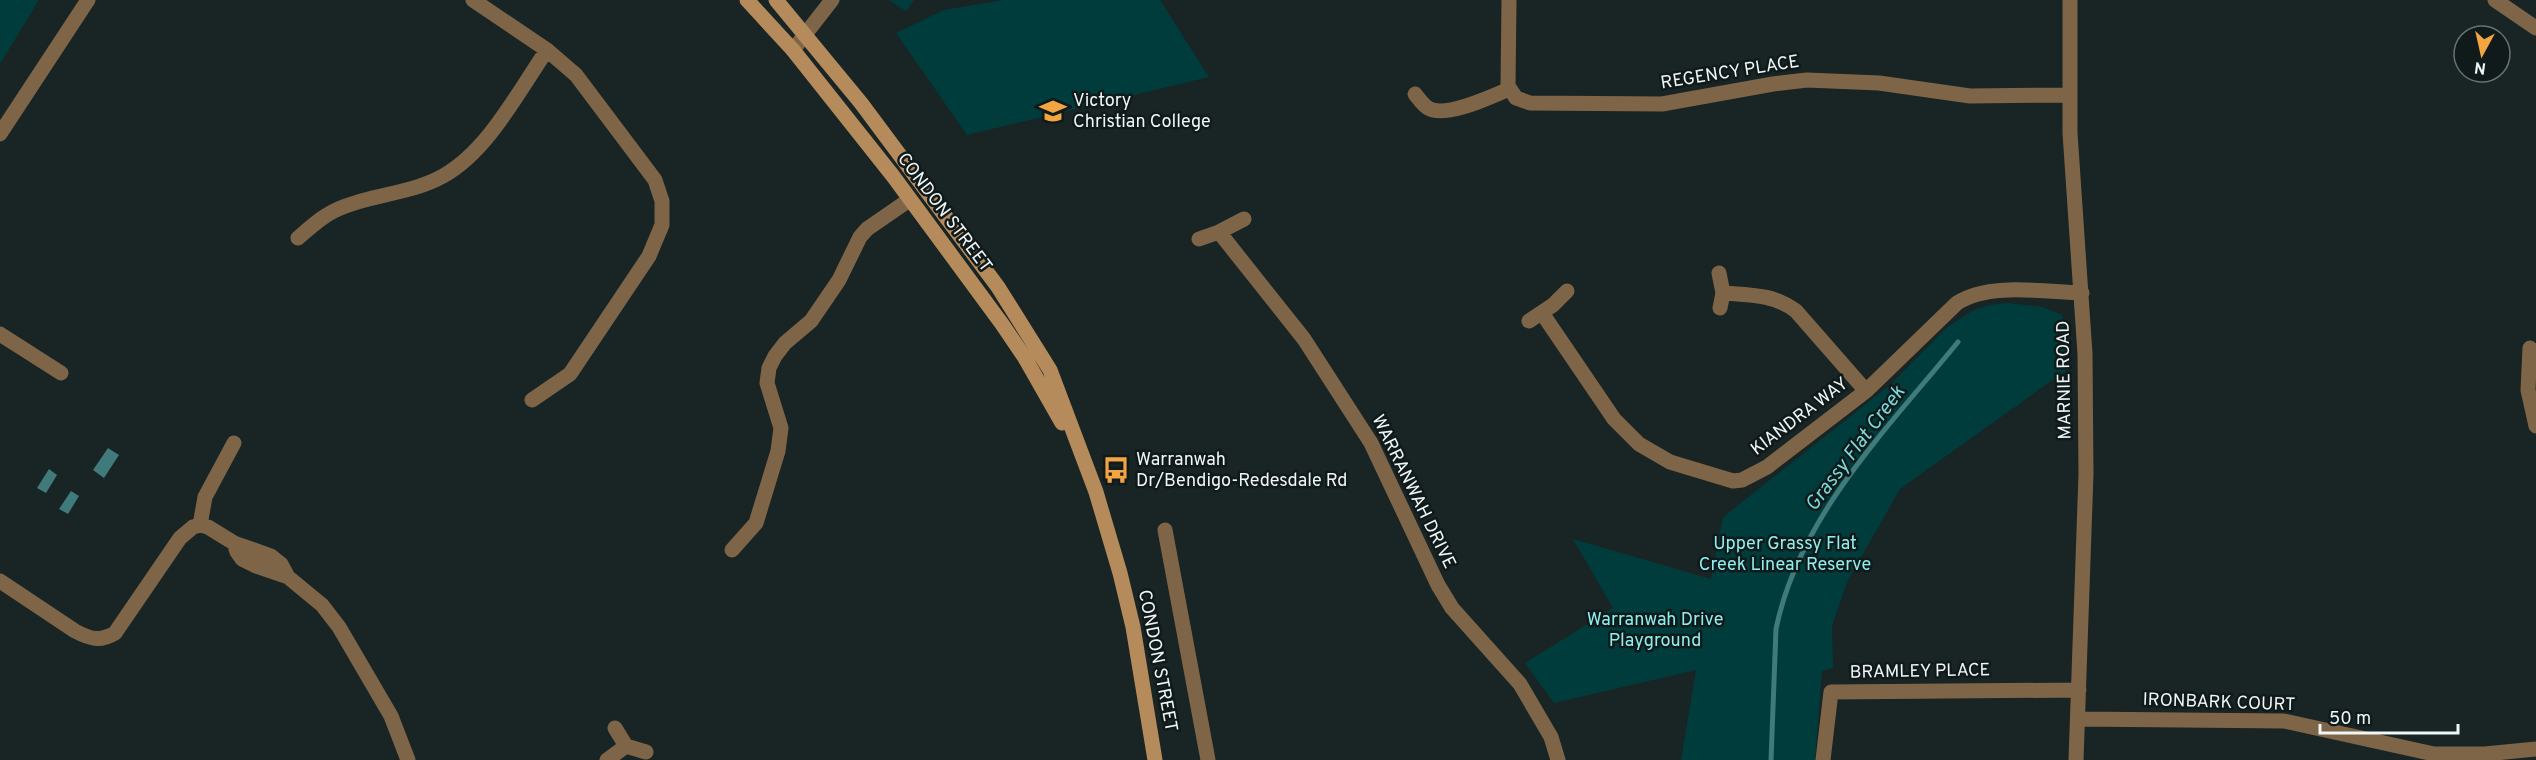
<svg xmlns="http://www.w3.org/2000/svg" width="2536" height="760" viewBox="0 0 2536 760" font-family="Overpass,sans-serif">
<rect width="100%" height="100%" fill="#192424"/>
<path fill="#013c3c" d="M 0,0 L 39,0 L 0,64 Z
M 889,0 L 914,0 L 906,11 Z
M 1003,0 L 1160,0 L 1209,77 L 967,135 L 896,33 L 944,10 Z
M 2008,303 L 2042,307 L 2062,315 L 2068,332 L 2071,367 L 1900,489 L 1847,582 L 1832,626 L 1833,668 L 1822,671 L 1815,760 L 1681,760 L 1696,670 L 1554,703 L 1525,663 L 1613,608 L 1573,539 L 1711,579 L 1723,517 L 1890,385 L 1946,328 L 1972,311 L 1989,305 Z"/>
<path fill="#407a7a" d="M 108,448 L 119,455 L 104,478 L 93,470 Z
M 49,469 L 57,475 L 46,493 L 37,488 Z
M 71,491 L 79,496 L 68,514 L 59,509 Z"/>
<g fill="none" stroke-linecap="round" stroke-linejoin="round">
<path stroke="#407a7a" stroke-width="5" d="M 1771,760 L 1776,629 C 1799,516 1888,428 1958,342"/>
<path stroke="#7f6548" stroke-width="15" d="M 473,0 L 547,50 L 576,75 L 655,180 L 662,201 L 662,225 L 649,256 L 570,374 L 532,400
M 1509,0 L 1508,86 L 1516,98 L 1530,103 L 1662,104 L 1773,84 L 1807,80 L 1879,83 L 1970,96 L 2069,95
M 2070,0 L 2070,133 L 2085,354 L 2086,474 L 2076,760
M 2495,0 L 2536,28
M 793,50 L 832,0
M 1415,94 C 1419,99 1423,105 1428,108 C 1445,119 1492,96 1509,89
M 0,134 L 88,0
M 1219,232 L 1244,219
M 298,238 C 312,226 326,213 343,207 C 375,194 413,193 443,176 C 488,151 518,92 547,50
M 1199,239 L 1219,232 L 1304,339 L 1371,443 L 1438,585 L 1452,608 L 1520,684 L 1551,737 L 1558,760
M 1719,273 L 1723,293 L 1720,308
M 1723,293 C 1750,295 1774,294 1796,311 L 1866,391
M 1542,313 L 1614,419 L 1639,444 L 1670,462 L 1733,481 L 1742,480 L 1767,467 L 1866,391 L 1957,303 C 1989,282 2044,292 2082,293
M 1529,321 L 1553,305 L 1567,291
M 0,334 L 61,373
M 2530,348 L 2528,390 L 2536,426
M 200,525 L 205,497 L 234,443
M 1165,530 L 1208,760
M 234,543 L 237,552 L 242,559 L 256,566 L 288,577 L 322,605 L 339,627 L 391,716 L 408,760
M 732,550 L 756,523 L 778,451 L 781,428 L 767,383 L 769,368 L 775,356 L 785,343 L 811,321 L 839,280 L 860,237 L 867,229 L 909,200
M 0,581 L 75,631 C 90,639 100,642 115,633 L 180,538 L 193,527 L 200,525 L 208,527 L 234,543 L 271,556 L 281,564 L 288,577
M 2078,719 L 2284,721 L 2434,754 L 2485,754 L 2536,749
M 615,728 L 626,746 L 646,752
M 607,760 L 626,746
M 1823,760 L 1831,692 L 2079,690"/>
<path stroke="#b58b5b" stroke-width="15" d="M 747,0 L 793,50 L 893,176 L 1002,324 L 1025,358 L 1062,423
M 776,0 L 861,103 L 998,287 L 1050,370 L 1096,492 L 1120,573 L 1133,627 L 1155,760"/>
</g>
<defs>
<symbol id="school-bare" viewBox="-9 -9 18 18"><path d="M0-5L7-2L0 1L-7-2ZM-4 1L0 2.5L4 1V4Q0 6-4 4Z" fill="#f2a541" stroke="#101a1a" stroke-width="2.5" paint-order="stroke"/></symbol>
<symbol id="bus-bare" viewBox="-9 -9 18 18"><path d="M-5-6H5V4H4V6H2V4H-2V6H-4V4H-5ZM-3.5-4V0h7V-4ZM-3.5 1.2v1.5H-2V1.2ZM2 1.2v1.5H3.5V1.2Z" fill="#f2a541" stroke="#101a1a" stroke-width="2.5" paint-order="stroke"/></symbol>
</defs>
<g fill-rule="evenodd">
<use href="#school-bare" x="1034" y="92" width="38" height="38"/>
<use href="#bus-bare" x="1097" y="451" width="38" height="38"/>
</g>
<g text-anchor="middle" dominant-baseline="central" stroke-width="5" stroke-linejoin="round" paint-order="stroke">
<g font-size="18" fill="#eff6f6" stroke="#101a1a">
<text transform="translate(1730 73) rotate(-9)">REGENCY PLACE</text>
<text transform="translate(944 213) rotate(53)">CONDON STREET</text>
<text transform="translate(2065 380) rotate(-91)">MARNIE ROAD</text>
<text transform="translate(1800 417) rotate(-37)">KIANDRA WAY</text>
<text transform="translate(1413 492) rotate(64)">WARRANWAH DRIVE</text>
<text transform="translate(1157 661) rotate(79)">CONDON STREET</text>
<text transform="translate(1920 672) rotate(-1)">BRAMLEY PLACE</text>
<text transform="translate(2219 703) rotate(2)">IRONBARK COURT</text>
</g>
<g font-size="18" fill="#eff6f6" stroke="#101a1a" text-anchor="start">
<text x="1073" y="101">Victory<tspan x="1073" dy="21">Christian College</tspan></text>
<text x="1136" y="460">Warranwah<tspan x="1136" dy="21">Dr/Bendigo-Redesdale Rd</tspan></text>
</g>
<g font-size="18" fill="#8fefef" stroke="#101a1a">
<text x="1785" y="544">Upper Grassy Flat<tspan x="1785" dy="21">Creek Linear Reserve</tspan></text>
<text x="1655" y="620">Warranwah Drive<tspan x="1655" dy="21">Playground</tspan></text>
</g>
<g font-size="20" font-style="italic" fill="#7ad9d9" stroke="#101a1a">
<text transform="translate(1856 449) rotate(-53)">Grassy Flat Creek</text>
</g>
</g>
<g transform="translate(2482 54) rotate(188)"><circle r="28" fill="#101a1a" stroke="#697272" stroke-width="1.5"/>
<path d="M0-4.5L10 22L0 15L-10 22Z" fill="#f2a541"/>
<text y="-9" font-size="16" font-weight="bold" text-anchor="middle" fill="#eff6f6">N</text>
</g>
<path d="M2320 724v9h138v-9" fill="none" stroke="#eff6f6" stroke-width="3"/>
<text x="2329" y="724" font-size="18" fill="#eff6f6" stroke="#101a1a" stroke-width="4.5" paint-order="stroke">50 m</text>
</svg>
